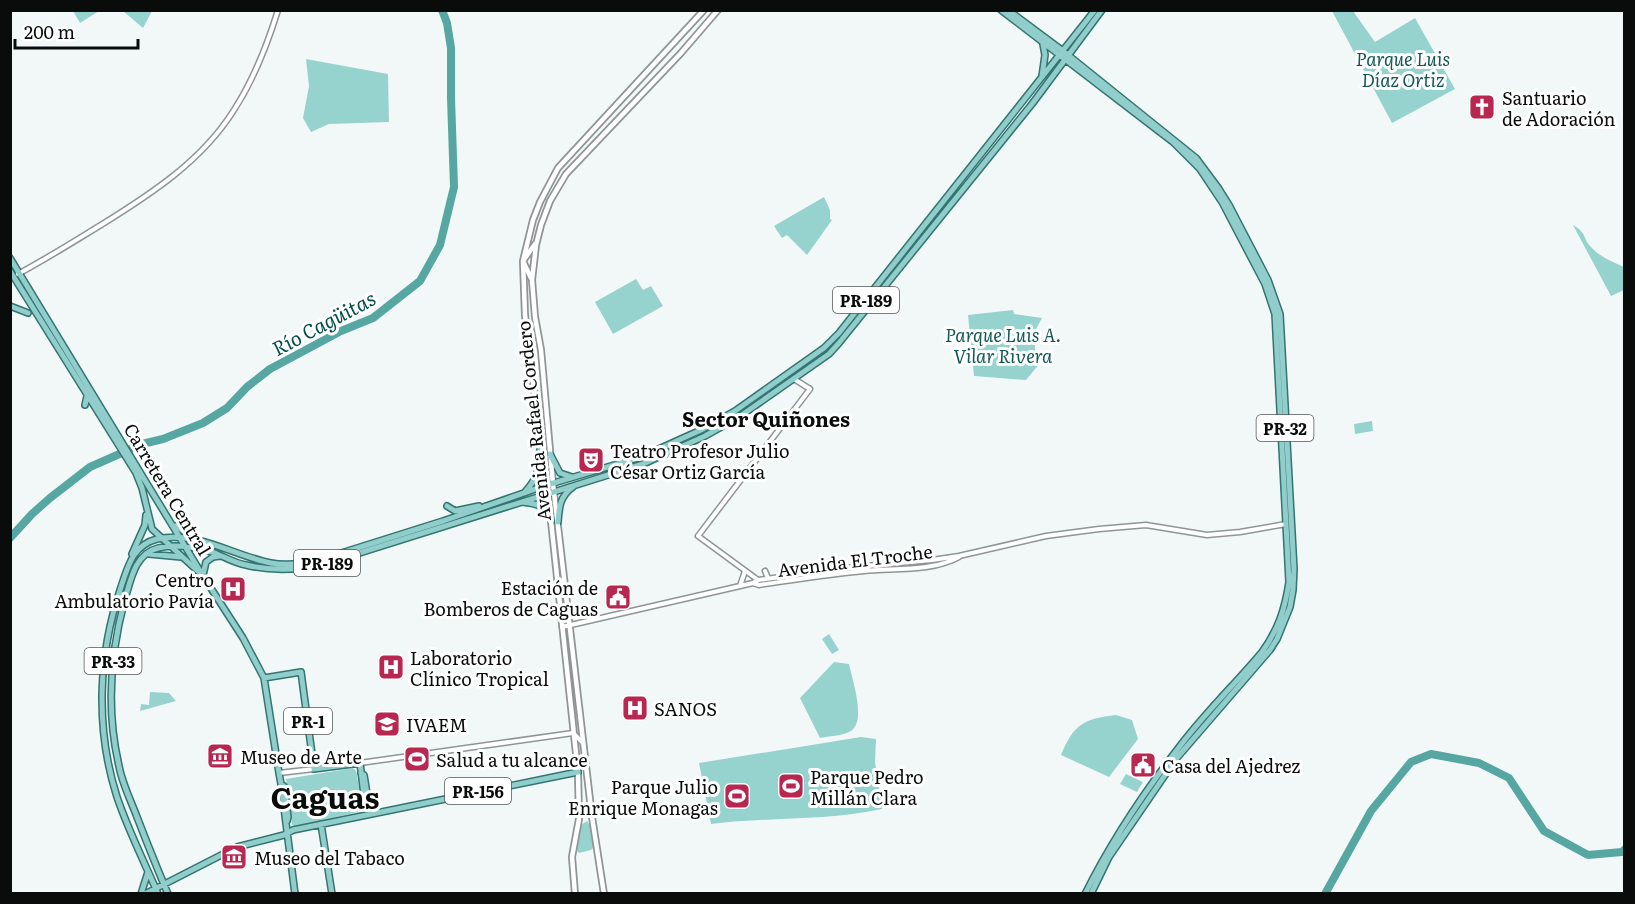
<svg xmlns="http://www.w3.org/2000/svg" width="1635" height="904" viewBox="0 0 1635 904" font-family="Literata,serif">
<rect width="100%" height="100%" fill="#f2f8f8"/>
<path fill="#97d3ce" d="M 73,11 L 99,11 L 80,23 Z
M 123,11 L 152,11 L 143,28 Z
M 1332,11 L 1353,11 L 1375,42 L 1415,18 L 1455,89 L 1392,123 Z
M 306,59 L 388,74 L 389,122 L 329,124 L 311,132 L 303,118 L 309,86 Z
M 824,197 L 830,210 L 830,219 L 832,220 L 807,255 L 787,235 L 782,238 L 774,226 Z
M 1573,225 C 1587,233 1582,237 1591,247 C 1600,257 1613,262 1624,267 L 1624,290 L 1611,296 Z
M 636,279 L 643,290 L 651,286 L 663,306 L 613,334 L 595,302 Z
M 1013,310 L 1014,314 L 1042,318 L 1036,329 L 1039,332 L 1035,338 L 1035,350 L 1045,357 L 1026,380 L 974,376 L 968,315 Z
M 1372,421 L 1373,431 L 1355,434 L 1354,424 Z
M 829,634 L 839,650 L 832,654 L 822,639 Z
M 834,662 L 849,664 C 852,679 868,724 849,732 C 841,736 829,736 820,738 L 800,698 Z
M 150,692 L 169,693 L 176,701 L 140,711 L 141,704 L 149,705 Z
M 1116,715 L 1132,720 L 1138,739 L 1109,777 L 1061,755 C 1074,724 1083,719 1116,715 Z
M 861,737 L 876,739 L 875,762 L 882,809 C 826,821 768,817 711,824 L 699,763 Z
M 353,768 L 356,771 L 363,809 L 362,811 L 295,827 L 292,825 L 286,779 Z
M 1126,774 L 1143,782 L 1137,792 L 1120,784 Z
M 587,821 L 591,827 L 594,847 L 591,850 L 579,853 L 577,851 L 581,825 Z"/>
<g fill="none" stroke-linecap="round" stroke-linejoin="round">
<path stroke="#56a7a2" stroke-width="8" d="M 10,538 L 32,514 L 50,498 L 90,467 L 142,444 L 163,439 L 203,423 L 227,408 L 247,387 L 270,369 L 341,331 L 373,318 L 420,281 L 440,245 L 454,187 L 451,98 L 451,48 L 447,23 L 442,10
M 1325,894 L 1371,811 L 1411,762 L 1431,754 L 1479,763 L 1509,778 L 1544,831 L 1588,855 L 1622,852 L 1624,850"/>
<defs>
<path id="tertiary" d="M 18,274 C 46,259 73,242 101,225 C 151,194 202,161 234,110 C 254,79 267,46 278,10
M 765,571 L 768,578
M 758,580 L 698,536 L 810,389 L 794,379
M 753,583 L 759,585 C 794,580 829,574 864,571 C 894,568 932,572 959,557
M 740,586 L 745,571
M 562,627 L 753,583 L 758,580 L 855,567 L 932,560 L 959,556 L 1046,536 L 1099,529 L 1146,525 L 1207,535 L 1240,532 L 1286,524
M 360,763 L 573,733 L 583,743
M 279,773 L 314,769"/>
<path id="secondary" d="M 531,278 L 523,261 L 535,244
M 540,440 L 525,315 L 523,261 L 533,220 L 540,202 L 558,168 L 704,10
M 542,452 L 548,493 L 578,772 L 579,819 L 572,857 L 575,894
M 604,894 L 592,817 L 553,484 L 541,350 L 535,317 L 532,280 L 536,245 L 541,225 L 550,201 L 566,174 L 681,53 L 718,10"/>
<path id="primary" d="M 1001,10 L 1173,142 L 1200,169 L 1222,202 L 1265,284 L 1275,314 L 1289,582 C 1285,609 1278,630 1262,652 C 1235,684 1205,713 1180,746 C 1144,792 1111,842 1085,894
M 1008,10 L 1063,51 L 1196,158 L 1219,189 L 1229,205 L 1268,280 L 1280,314 L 1294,569 L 1293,590 L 1290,607 L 1277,639 L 1270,650 L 1176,759 L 1109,857 L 1091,894
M 1042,76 L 1045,55 L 1043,44
M 10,258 L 203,576 L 243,638 L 264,678 L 279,773 L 281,784 L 284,786 L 288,817 L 287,821
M 10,271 L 136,473 L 142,488 L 152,529 L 200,573
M 10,306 L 28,313
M 85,405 L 87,396
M 550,454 L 560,473 L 572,477
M 525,492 C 541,475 540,461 540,438
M 522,502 C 540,504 542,505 551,520
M 447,506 L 455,511 L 479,506
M 558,522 C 559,507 560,496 573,487
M 176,526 L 195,539
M 132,554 L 145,525 L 146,515
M 149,554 L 181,557
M 203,575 L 206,562 L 213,557 L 220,556
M 264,678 L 301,672 L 314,769 L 360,763 L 365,803 L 368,805
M 361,773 L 364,775 L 367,794
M 281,784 L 295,894
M 321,824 L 332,894
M 141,894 L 148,872
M 145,894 L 237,847 L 284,835 L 293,830 L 578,772
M 158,894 C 144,861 128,830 117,797 C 95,728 98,655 121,587 C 128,566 133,545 157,539 C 196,530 234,556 271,563 C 286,566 301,564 316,561 L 443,521 L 547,485 L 641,457 L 701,430 L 735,411 L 824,348 L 839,333 L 1095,10
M 168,894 C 157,868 147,843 137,817 C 131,801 122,783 119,766 C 106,710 110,654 125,599 C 131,579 135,554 158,548 C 174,544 195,547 212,552 C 223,556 234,563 246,565 C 270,571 294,570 318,566 L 643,464 L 705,436 L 739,417 L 829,354 L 839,343 L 1032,104 L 1102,10"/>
</defs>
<use href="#tertiary" stroke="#8f9595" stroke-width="7"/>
<use href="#secondary" stroke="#8f9595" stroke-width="8"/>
<use href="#primary" stroke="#327571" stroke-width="8"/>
<use href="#tertiary" stroke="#fff" stroke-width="4"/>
<use href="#secondary" stroke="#fff" stroke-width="4.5"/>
<use href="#primary" stroke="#91cecb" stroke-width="5"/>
</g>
<defs>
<symbol id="church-square" viewBox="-11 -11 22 22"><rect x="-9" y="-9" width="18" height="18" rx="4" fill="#b72750" stroke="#fff"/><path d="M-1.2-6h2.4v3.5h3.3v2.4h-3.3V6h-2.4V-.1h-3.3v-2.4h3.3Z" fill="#fff"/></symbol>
<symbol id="theatre-square" viewBox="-11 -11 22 22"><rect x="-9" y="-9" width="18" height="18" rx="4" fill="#b72750" stroke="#fff"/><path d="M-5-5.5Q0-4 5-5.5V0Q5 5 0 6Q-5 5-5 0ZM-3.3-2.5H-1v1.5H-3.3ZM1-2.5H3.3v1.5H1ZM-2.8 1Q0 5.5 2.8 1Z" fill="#fff"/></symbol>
<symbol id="hospital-square" viewBox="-11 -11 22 22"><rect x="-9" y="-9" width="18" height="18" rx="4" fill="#b72750" stroke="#fff"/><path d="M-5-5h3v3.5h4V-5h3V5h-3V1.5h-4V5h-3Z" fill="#fff"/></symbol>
<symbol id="civic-square" viewBox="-11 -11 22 22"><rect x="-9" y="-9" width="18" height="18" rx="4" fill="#b72750" stroke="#fff"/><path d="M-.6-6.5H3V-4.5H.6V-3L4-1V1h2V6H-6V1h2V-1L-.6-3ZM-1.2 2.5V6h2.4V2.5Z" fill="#fff"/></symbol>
<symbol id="university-square" viewBox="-11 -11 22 22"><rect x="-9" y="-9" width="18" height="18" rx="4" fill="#b72750" stroke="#fff"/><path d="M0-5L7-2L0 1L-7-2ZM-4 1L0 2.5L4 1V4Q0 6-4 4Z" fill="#fff"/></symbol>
<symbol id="museum-square" viewBox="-11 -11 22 22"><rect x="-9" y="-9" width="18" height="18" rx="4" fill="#b72750" stroke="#fff"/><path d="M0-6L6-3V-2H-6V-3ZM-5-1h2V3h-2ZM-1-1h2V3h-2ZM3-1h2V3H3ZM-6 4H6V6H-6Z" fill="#fff"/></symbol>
<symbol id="stadium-square" viewBox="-11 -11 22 22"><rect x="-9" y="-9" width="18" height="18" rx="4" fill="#b72750" stroke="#fff"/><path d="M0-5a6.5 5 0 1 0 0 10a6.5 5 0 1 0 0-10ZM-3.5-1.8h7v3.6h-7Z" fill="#fff"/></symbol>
</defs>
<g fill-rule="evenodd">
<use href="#church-square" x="1467" y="92" width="30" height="30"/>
<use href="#theatre-square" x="576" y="445" width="30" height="30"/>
<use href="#hospital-square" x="218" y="574" width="30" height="30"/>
<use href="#civic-square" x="603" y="582" width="30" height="30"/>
<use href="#hospital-square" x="376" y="652" width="30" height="30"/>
<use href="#hospital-square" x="620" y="693" width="30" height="30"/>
<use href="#university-square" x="372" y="709" width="30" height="30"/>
<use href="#museum-square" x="205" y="741" width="30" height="30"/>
<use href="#stadium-square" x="402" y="744" width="30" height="30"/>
<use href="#civic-square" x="1128" y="750" width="30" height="30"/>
<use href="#stadium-square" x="776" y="771" width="30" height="30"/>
<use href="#stadium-square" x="722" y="781" width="30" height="30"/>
<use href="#museum-square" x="219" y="842" width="30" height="30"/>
</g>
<g text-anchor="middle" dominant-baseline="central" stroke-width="6" stroke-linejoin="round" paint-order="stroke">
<g fill="#fff" stroke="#545555" stroke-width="1.5">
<rect x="833" y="287" width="66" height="26" rx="4.5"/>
<rect x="1256.5" y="415" width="57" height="26" rx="4.5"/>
<rect x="294" y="550" width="66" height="26" rx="4.5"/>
<rect x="84.5" y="648" width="57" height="26" rx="4.5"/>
<rect x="284" y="708" width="48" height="26" rx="4.5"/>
<rect x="445" y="778" width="66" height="26" rx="4.5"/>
</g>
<g font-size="16" font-weight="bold" fill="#0a0c0c">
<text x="866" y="300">PR-189</text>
<text x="1285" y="428">PR-32</text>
<text x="327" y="563">PR-189</text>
<text x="113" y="661">PR-33</text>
<text x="308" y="721">PR-1</text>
<text x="478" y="791">PR-156</text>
</g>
<g font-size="18" font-style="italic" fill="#125855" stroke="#fff">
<text x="1403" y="58">Parque Luis<tspan x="1403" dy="21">Díaz Ortiz</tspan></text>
<text x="1003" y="334">Parque Luis A.<tspan x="1003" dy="21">Vilar Rivera</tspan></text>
</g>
<g font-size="18" fill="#0a0c0c" stroke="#fff" text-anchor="start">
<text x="1502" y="97">Santuario<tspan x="1502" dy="21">de Adoración</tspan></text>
<text x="610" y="450">Teatro Profesor Julio<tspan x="610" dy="21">César Ortiz García</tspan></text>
<text x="214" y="579" text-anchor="end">Centro<tspan x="214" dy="21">Ambulatorio Pavía</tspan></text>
<text x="598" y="587" text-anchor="end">Estación de<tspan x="598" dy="21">Bomberos de Caguas</tspan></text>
<text x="410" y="657">Laboratorio<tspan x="410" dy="21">Clínico Tropical</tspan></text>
<text x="654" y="708">SANOS</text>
<text x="406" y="724">IVAEM</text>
<text x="240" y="756">Museo de Arte</text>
<text x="436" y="759">Salud a tu alcance</text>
<text x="1162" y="765">Casa del Ajedrez</text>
<text x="810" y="776">Parque Pedro<tspan x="810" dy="21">Millán Clara</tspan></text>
<text x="718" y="786" text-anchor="end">Parque Julio<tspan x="718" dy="21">Enrique Monagas</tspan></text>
<text x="254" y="857">Museo del Tabaco</text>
</g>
<g font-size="18" fill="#0a0c0c" stroke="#fff">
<text transform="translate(533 421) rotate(-96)">Avenida Rafael Cordero</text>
<text transform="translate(168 489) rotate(59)">Carretera Central</text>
<text transform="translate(855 560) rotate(-7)">Avenida El Troche</text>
</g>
<g font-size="20" font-style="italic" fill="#014e4b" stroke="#fff">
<text transform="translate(323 322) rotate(-28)">Río Cagüitas</text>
</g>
<g font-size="20" font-weight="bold" fill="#0a0c0c" stroke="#fff">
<text x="766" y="418">Sector Quiñones</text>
</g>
<g font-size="30" font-weight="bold" fill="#0a0c0c" stroke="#fff">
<text x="325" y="796">Caguas</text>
</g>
</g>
<rect width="1635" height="904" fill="none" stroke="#0a0c0c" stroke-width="24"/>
<path d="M15 39v9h123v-9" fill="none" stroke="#0a0c0c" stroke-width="3"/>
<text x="24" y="39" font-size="18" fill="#0a0c0c" stroke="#ffffff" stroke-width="4.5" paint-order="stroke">200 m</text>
</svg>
